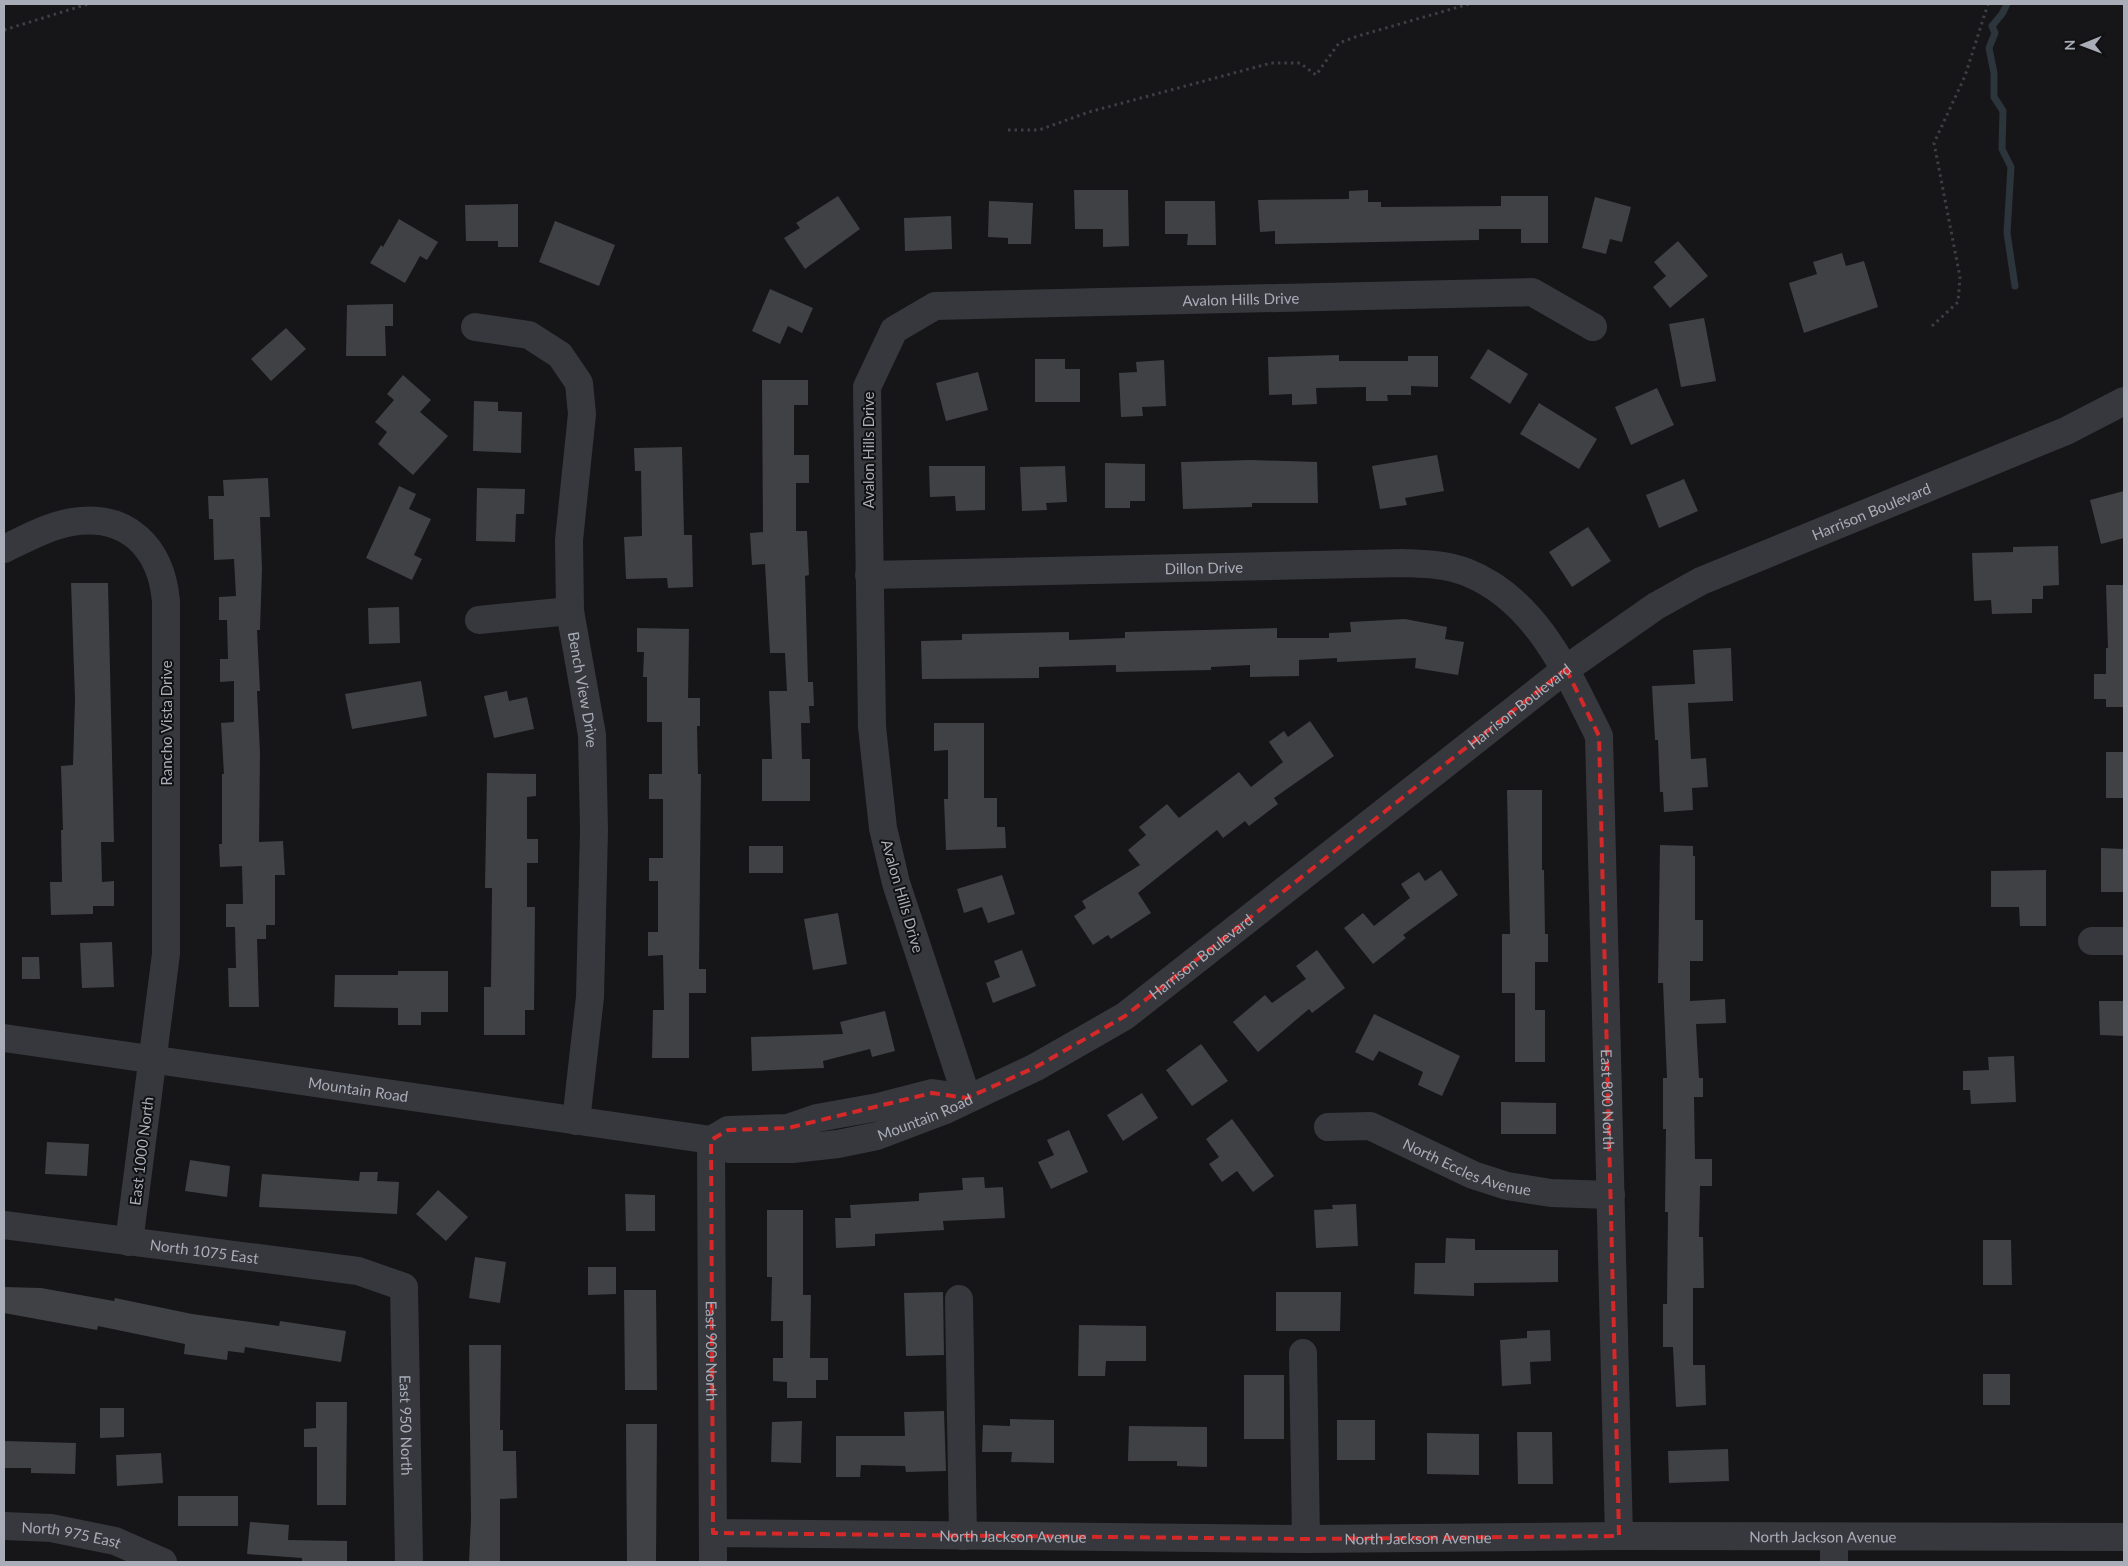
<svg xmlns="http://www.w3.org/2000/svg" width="2128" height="1566" viewBox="0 0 2128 1566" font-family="Lato,sans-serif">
<rect width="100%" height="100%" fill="#161618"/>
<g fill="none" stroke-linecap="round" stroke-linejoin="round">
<path stroke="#2c353c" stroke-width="7" d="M 2007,4 L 2002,14 L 1992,26 L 1995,33 L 1989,48 L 1994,73 L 1994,97 L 2003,111 L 2002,149 L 2011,167 L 2007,233 L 2015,286"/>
</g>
<path fill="#404145" d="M 1074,190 L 1128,190 L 1129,246 L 1103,247 L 1103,229 L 1075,229 Z
M 1368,190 L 1368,202 L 1381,202 L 1381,207 L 1501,206 L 1501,196 L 1548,196 L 1548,243 L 1521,243 L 1521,229 L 1479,229 L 1479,240 L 1275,244 L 1275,231 L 1260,232 L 1258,200 L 1349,199 L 1349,191 Z
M 838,196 L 860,229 L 805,269 L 784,238 L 800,228 L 796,223 Z
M 1595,197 L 1631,207 L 1622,242 L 1610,239 L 1606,254 L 1582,248 Z
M 989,201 L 1033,203 L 1031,244 L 1008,244 L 1008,238 L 988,237 Z
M 1165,201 L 1215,201 L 1216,245 L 1187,245 L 1188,234 L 1165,234 Z
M 518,204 L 518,247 L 498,247 L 498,241 L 466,241 L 465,205 Z
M 951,216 L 952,249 L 905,251 L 904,218 Z
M 399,219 L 438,242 L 427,260 L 420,256 L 405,283 L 370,263 L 381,245 L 383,247 Z
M 555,221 L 615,245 L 599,286 L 539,262 Z
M 1678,241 L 1708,276 L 1670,308 L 1653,287 L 1666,276 L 1654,262 Z
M 1842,253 L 1846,266 L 1864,261 L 1878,307 L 1804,333 L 1789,283 L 1817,274 L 1813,262 Z
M 770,289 L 813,308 L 802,333 L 788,326 L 780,344 L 752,331 Z
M 393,304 L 393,326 L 385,326 L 386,356 L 346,356 L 347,305 Z
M 1704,318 L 1716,381 L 1681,387 L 1669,324 Z
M 286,328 L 306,349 L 271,381 L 251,359 Z
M 1488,349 L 1528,374 L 1510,404 L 1470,378 Z
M 1339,355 L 1339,361 L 1408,361 L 1408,356 L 1438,356 L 1438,387 L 1411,386 L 1411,395 L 1387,395 L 1388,401 L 1366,401 L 1366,387 L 1316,388 L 1317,404 L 1292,405 L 1292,394 L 1269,395 L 1268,357 Z
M 1035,359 L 1065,359 L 1065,369 L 1080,369 L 1080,402 L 1035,402 Z
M 1164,360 L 1166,406 L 1142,407 L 1143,416 L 1121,417 L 1119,373 L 1137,372 L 1136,362 Z
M 978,372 L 988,410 L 946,421 L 936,383 Z
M 403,375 L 431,400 L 420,412 L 448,436 L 413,475 L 378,444 L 387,432 L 375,422 L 394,400 L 387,394 Z
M 762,380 L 808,380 L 808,405 L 794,405 L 794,455 L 809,455 L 809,483 L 796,483 L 796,531 L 807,531 L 809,575 L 805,576 L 808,682 L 813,682 L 814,706 L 809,706 L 810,723 L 801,723 L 802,759 L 810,759 L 810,801 L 762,801 L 762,759 L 772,759 L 769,691 L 787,691 L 785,653 L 770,653 L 765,564 L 752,565 L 750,533 L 763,532 Z
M 1657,388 L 1674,425 L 1631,445 L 1615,407 Z
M 474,401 L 498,402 L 498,411 L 522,412 L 521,453 L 473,451 Z
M 1539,403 L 1597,439 L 1579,469 L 1520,434 Z
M 682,447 L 684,535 L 692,535 L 693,587 L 668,588 L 667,578 L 626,579 L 624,537 L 642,536 L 641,471 L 635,471 L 634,448 Z
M 1437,455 L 1444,491 L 1405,498 L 1407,505 L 1380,509 L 1372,466 Z
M 1251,460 L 1317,462 L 1318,503 L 1252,503 L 1252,507 L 1183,509 L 1181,462 Z
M 1105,463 L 1145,464 L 1145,501 L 1130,501 L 1130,508 L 1105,508 Z
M 929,466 L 985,466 L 985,510 L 956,511 L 955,496 L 930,497 Z
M 1065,466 L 1067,502 L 1046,503 L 1047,510 L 1022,511 L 1020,467 Z
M 268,478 L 270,517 L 260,517 L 262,569 L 260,630 L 257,630 L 260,691 L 257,691 L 260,753 L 259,842 L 283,841 L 285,875 L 275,875 L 275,925 L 266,925 L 266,939 L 257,939 L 259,1007 L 229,1007 L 228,968 L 236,968 L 235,927 L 226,927 L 226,904 L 243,904 L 242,866 L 220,867 L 219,844 L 222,844 L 222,774 L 224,774 L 221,723 L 234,722 L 234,681 L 220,682 L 220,659 L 228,659 L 227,620 L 219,620 L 219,597 L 236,596 L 234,559 L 214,560 L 213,519 L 209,519 L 208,496 L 224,496 L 223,480 Z
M 1684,479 L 1698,511 L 1659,528 L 1646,495 Z
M 399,486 L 416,494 L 409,509 L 431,519 L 414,555 L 422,559 L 412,580 L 366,558 Z
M 477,488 L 525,489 L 524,514 L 516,514 L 515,542 L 476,541 Z
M 2124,491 L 2124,538 L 2101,544 L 2090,500 Z
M 1588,527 L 1611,561 L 1572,587 L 1549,552 Z
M 2058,546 L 2059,585 L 2043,586 L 2043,599 L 2032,599 L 2032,613 L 1992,614 L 1991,600 L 1974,601 L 1972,553 L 2013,552 L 2013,547 Z
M 71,583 L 108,583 L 114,842 L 101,842 L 102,882 L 114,881 L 114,906 L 93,906 L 93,914 L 51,915 L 50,882 L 62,882 L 61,830 L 63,830 L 61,766 L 73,765 L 75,699 Z
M 2106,585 L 2124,585 L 2124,707 L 2106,707 L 2106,699 L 2094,699 L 2094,674 L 2106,674 L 2106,648 L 2108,648 Z
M 399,607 L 400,643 L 369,644 L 368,608 Z
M 1405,619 L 1447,627 L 1445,639 L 1464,642 L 1458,675 L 1415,668 L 1416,658 L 1337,662 L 1337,658 L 1299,660 L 1299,676 L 1250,677 L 1250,665 L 1211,667 L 1211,670 L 1116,672 L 1116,665 L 1039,667 L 1039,678 L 922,679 L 921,641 L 962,640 L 962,634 L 1069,632 L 1069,640 L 1125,638 L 1125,632 L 1277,628 L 1277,638 L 1329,638 L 1329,633 L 1351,632 L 1350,622 Z
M 637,628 L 689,629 L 688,698 L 700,698 L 700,726 L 697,726 L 698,774 L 701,774 L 699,969 L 706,969 L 706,993 L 689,993 L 689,1058 L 652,1058 L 653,1010 L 664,1010 L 663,955 L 648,956 L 648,932 L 658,932 L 658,881 L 649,881 L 649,858 L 663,858 L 663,799 L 649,799 L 649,774 L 662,774 L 662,722 L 647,722 L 647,677 L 643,677 L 644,652 L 637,652 Z
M 1731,648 L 1733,701 L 1688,703 L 1691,759 L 1706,758 L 1708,787 L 1692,788 L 1693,810 L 1664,812 L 1663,792 L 1660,792 L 1658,740 L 1655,740 L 1652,686 L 1695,684 L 1693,650 Z
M 421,681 L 427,716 L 352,729 L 345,694 Z
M 507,691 L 509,701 L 527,697 L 534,729 L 494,738 L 484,696 Z
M 1310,721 L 1334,756 L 1274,798 L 1278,804 L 1249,826 L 1245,821 L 1223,838 L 1217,830 L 1138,893 L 1151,913 L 1111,939 L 1108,935 L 1093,945 L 1074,916 L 1086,908 L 1082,901 L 1140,865 L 1128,850 L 1146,835 L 1139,827 L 1167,804 L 1179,818 L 1239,772 L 1251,787 L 1283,762 L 1269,742 L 1284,731 L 1288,737 Z
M 934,723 L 984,723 L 984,798 L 997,798 L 997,827 L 1005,827 L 1006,848 L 946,850 L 944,799 L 948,799 L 948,750 L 934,751 Z
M 2106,752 L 2124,752 L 2124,798 L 2106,798 Z
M 487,773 L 536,774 L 536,796 L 527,797 L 527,839 L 538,839 L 538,863 L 527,863 L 527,907 L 535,907 L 534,1010 L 525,1010 L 525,1035 L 484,1035 L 484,987 L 491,987 L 492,888 L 485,888 Z
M 1507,790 L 1542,790 L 1542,870 L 1544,870 L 1545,934 L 1548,934 L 1548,962 L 1535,962 L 1535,1010 L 1545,1010 L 1545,1062 L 1515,1062 L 1515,993 L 1502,993 L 1502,934 L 1510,934 Z
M 1660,845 L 1693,846 L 1693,856 L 1695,856 L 1695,920 L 1703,920 L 1703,961 L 1690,961 L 1690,1001 L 1725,999 L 1726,1023 L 1696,1024 L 1699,1078 L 1703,1078 L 1703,1097 L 1694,1097 L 1695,1159 L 1712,1159 L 1712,1186 L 1700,1186 L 1699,1237 L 1703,1237 L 1704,1288 L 1693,1288 L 1693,1365 L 1705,1365 L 1706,1405 L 1676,1407 L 1673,1347 L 1663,1347 L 1663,1304 L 1667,1304 L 1668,1212 L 1665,1212 L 1666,1129 L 1663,1129 L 1663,1078 L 1667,1078 L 1663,983 L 1658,983 Z
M 749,846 L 783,846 L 783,873 L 749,873 Z
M 2101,848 L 2124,849 L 2124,892 L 2101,892 Z
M 1441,870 L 1458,895 L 1403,935 L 1406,938 L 1373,964 L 1344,928 L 1363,913 L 1374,926 L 1410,898 L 1401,884 L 1419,872 L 1425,881 Z
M 2046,870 L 2046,926 L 2020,926 L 2019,907 L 1991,907 L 1991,871 Z
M 1002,875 L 1015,914 L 988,923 L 982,907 L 964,913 L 957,889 Z
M 838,913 L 847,964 L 813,970 L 804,919 Z
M 112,942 L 114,987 L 82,988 L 80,943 Z
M 1022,950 L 1036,986 L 993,1003 L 986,983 L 1000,977 L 994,961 Z
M 1317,950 L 1345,988 L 1312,1013 L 1309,1009 L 1258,1052 L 1233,1022 L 1265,995 L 1272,1003 L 1306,979 L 1296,966 Z
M 22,957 L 39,957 L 40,979 L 22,979 Z
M 398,971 L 448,971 L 448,1012 L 421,1012 L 421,1025 L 398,1025 L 398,1008 L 334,1007 L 335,975 L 398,975 Z
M 2099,1001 L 2124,1001 L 2124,1036 L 2100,1035 Z
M 885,1011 L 895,1051 L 872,1057 L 870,1049 L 823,1061 L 824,1068 L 752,1071 L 751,1037 L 843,1034 L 840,1022 Z
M 1374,1014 L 1460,1056 L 1442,1096 L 1418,1085 L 1423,1072 L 1379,1051 L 1373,1061 L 1355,1052 Z
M 1201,1044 L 1228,1081 L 1192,1106 L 1166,1070 Z
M 2014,1056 L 2016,1102 L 1971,1104 L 1970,1090 L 1963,1090 L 1963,1071 L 1989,1070 L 1988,1057 Z
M 1142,1093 L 1158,1118 L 1123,1141 L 1107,1115 Z
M 1501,1102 L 1556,1103 L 1556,1134 L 1501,1134 Z
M 1232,1119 L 1274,1176 L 1253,1192 L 1237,1171 L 1222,1182 L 1209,1164 L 1219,1157 L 1206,1139 Z
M 1069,1130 L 1088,1172 L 1051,1189 L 1038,1162 L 1054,1155 L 1047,1140 Z
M 47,1142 L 89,1144 L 87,1176 L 45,1174 Z
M 190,1160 L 230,1166 L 227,1197 L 185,1191 Z
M 360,1172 L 378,1172 L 377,1181 L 399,1182 L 397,1214 L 259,1207 L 262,1174 L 359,1181 Z
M 984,1177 L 985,1188 L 1003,1187 L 1005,1218 L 943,1221 L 944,1230 L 875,1234 L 875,1246 L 836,1248 L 835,1218 L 851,1218 L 850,1205 L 919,1201 L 919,1193 L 963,1190 L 962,1178 Z
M 438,1190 L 468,1217 L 446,1241 L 416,1214 Z
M 625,1194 L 655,1195 L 655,1231 L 626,1231 Z
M 1356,1204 L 1358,1246 L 1316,1248 L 1314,1210 L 1333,1209 L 1332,1205 Z
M 767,1210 L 803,1210 L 803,1295 L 811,1295 L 810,1358 L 828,1358 L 828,1380 L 816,1380 L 816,1398 L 787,1398 L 787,1382 L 773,1381 L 773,1358 L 783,1358 L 783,1321 L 771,1321 L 772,1277 L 767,1277 Z
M 1446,1238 L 1475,1239 L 1475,1250 L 1558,1250 L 1558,1282 L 1474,1283 L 1474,1296 L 1414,1294 L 1415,1263 L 1445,1263 Z
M 1983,1240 L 2011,1240 L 2012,1285 L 1983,1285 Z
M 475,1257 L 506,1262 L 500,1303 L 469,1298 Z
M 588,1267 L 616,1267 L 616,1294 L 588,1295 Z
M 4,1287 L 41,1288 L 114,1301 L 115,1298 L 192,1314 L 279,1326 L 280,1321 L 346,1331 L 341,1362 L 245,1347 L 244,1353 L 228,1351 L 227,1360 L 184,1354 L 185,1344 L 98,1326 L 97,1330 L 4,1313 Z
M 624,1290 L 656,1290 L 657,1390 L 625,1390 Z
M 943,1292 L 944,1355 L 906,1356 L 904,1293 Z
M 1276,1292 L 1341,1292 L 1340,1331 L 1276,1331 Z
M 1079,1325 L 1146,1326 L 1146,1361 L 1106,1361 L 1105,1376 L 1078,1376 Z
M 1550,1330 L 1551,1361 L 1530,1362 L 1531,1384 L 1502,1386 L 1500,1340 L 1527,1338 L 1527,1331 Z
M 469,1345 L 501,1345 L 500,1430 L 503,1430 L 503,1451 L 516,1451 L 517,1498 L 500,1499 L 500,1562 L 469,1562 L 471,1519 Z
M 1983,1374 L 2010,1374 L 2010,1405 L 1983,1405 Z
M 1244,1375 L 1284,1375 L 1284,1439 L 1244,1439 Z
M 316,1402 L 347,1402 L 346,1505 L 317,1505 L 317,1447 L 304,1447 L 304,1429 L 316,1428 Z
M 100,1408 L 124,1408 L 124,1437 L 100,1438 Z
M 944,1411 L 946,1471 L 906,1472 L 905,1466 L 861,1465 L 860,1477 L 836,1477 L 836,1436 L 905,1436 L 904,1412 Z
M 1010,1419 L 1054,1420 L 1054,1463 L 1011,1462 L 1012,1452 L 982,1452 L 983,1425 L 1010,1426 Z
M 1337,1420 L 1375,1420 L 1375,1460 L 1337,1460 Z
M 802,1421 L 801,1463 L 771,1462 L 772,1422 Z
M 626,1424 L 657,1424 L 656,1562 L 627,1562 Z
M 1129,1426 L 1207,1427 L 1207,1467 L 1177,1466 L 1177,1461 L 1128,1461 Z
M 1517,1432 L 1552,1432 L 1553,1484 L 1518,1484 Z
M 1427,1433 L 1479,1434 L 1479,1475 L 1427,1474 Z
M 4,1441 L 76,1443 L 75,1474 L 31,1473 L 31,1468 L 4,1468 Z
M 1728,1449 L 1729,1481 L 1669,1483 L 1668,1451 Z
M 161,1453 L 163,1483 L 117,1486 L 116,1455 Z
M 178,1496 L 238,1496 L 238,1526 L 178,1526 Z
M 250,1522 L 289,1525 L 288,1540 L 347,1541 L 347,1562 L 302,1562 L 302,1558 L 247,1554 Z"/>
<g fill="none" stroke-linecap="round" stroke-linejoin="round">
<path stroke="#3d3f44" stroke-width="3" stroke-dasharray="2.5 4" stroke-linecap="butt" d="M 4,30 L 88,4
M 1008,130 L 1039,130 L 1089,112 L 1271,63 L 1300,63 L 1316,75 L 1339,43 L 1358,36 L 1469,4
M 1932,326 L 1958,302 L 1960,277 L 1934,143 L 1965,76 L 1988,4"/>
<g stroke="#37383d" stroke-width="28">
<path id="s1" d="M 475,327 L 529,335 L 560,355 L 579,383 L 582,414 L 569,540 L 570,611 L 592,735 L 594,830 L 590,997 L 576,1121"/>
<path d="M 4,549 C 25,539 48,526 72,522 C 127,513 161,547 166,601 L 166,954 L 129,1242"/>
<path id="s2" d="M 869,575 L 1403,563 C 1424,564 1446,564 1466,572 C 1536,599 1568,674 1599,736 L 1619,1536"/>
<path d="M 479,620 L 570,611"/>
<path d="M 2092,941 L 2124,941"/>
<path id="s3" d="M 4,1038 L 711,1140 L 729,1149 L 793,1149 L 838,1144 L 877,1136 L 943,1111 L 1036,1067 L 1125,1016 L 1566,669 L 1656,606 L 1701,581 L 2066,431 L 2124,401"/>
<path id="s4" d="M 967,1098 L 896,883 L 883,828 L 872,727 L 867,387 L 894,330 L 935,306 L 1532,292 L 1593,327"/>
<path id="s5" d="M 1328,1127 L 1370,1126 L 1473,1175 L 1507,1186 L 1551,1193 L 1611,1195"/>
<path id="s6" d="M 711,1140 L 713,1562"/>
<path d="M 711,1140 L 728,1130 L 788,1128 L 817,1118 L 878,1107 L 932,1093 L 967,1098"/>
<path id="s7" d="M 4,1225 L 358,1271 L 404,1287 L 409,1562"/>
<path d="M 959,1299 L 963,1536"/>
<path d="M 1303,1353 L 1306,1539"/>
<path id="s8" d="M 4,1526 L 51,1528 L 115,1541 L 163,1562"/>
<path id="s9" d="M 713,1533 L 1306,1539 L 1619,1536 L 2124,1537"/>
<path d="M 1834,1562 L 1834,1538"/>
</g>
</g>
<path fill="none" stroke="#d62828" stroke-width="4" stroke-dasharray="10 6" stroke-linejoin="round" d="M 1566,669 L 1599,736 L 1619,1536 L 1306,1539 L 713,1533 L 711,1140 L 728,1130 L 788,1128 L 932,1093 L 967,1098 L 1036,1067 L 1125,1016 Z"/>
<g text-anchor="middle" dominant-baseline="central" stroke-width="4" stroke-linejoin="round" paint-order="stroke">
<g font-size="15" fill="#a8adb8" stroke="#111113">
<text stroke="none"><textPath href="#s4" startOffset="1141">Avalon Hills Drive</textPath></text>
<text transform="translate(868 450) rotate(-90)">Avalon Hills Drive</text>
<text stroke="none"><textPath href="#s3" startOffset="2066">Harrison Boulevard</textPath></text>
<text stroke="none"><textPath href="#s2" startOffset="335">Dillon Drive</textPath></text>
<text stroke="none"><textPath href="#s1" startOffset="434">Bench View Drive</textPath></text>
<text stroke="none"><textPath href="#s3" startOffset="1661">Harrison Boulevard</textPath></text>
<text transform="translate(166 723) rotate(-90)">Rancho Vista Drive</text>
<text transform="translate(903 896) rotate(74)">Avalon Hills Drive</text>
<text stroke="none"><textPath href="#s3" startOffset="1256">Harrison Boulevard</textPath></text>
<text stroke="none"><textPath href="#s3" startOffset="358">Mountain Road</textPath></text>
<text stroke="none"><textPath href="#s2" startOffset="1178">East 800 North</textPath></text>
<text stroke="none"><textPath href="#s3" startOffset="935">Mountain Road</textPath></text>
<text transform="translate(141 1151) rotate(-83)">East 1000 North</text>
<text stroke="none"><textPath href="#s5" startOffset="148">North Eccles Avenue</textPath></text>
<text stroke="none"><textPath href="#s7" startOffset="202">North 1075 East</textPath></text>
<text stroke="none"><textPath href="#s6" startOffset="211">East 900 North</textPath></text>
<text stroke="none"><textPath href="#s7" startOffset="544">East 950 North</textPath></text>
<text stroke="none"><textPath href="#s8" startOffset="68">North 975 East</textPath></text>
<text stroke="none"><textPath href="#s9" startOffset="300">North Jackson Avenue</textPath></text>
<text stroke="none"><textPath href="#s9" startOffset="705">North Jackson Avenue</textPath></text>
<text stroke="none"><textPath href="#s9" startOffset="1110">North Jackson Avenue</textPath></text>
</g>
</g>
<rect width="2128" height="1566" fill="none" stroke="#a8adb8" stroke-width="10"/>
<g transform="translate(2083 45) rotate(269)" stroke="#111113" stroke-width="4" paint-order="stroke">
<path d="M0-4L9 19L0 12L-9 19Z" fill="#a8adb8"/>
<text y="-8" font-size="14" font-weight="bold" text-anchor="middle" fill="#a8adb8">N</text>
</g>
</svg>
